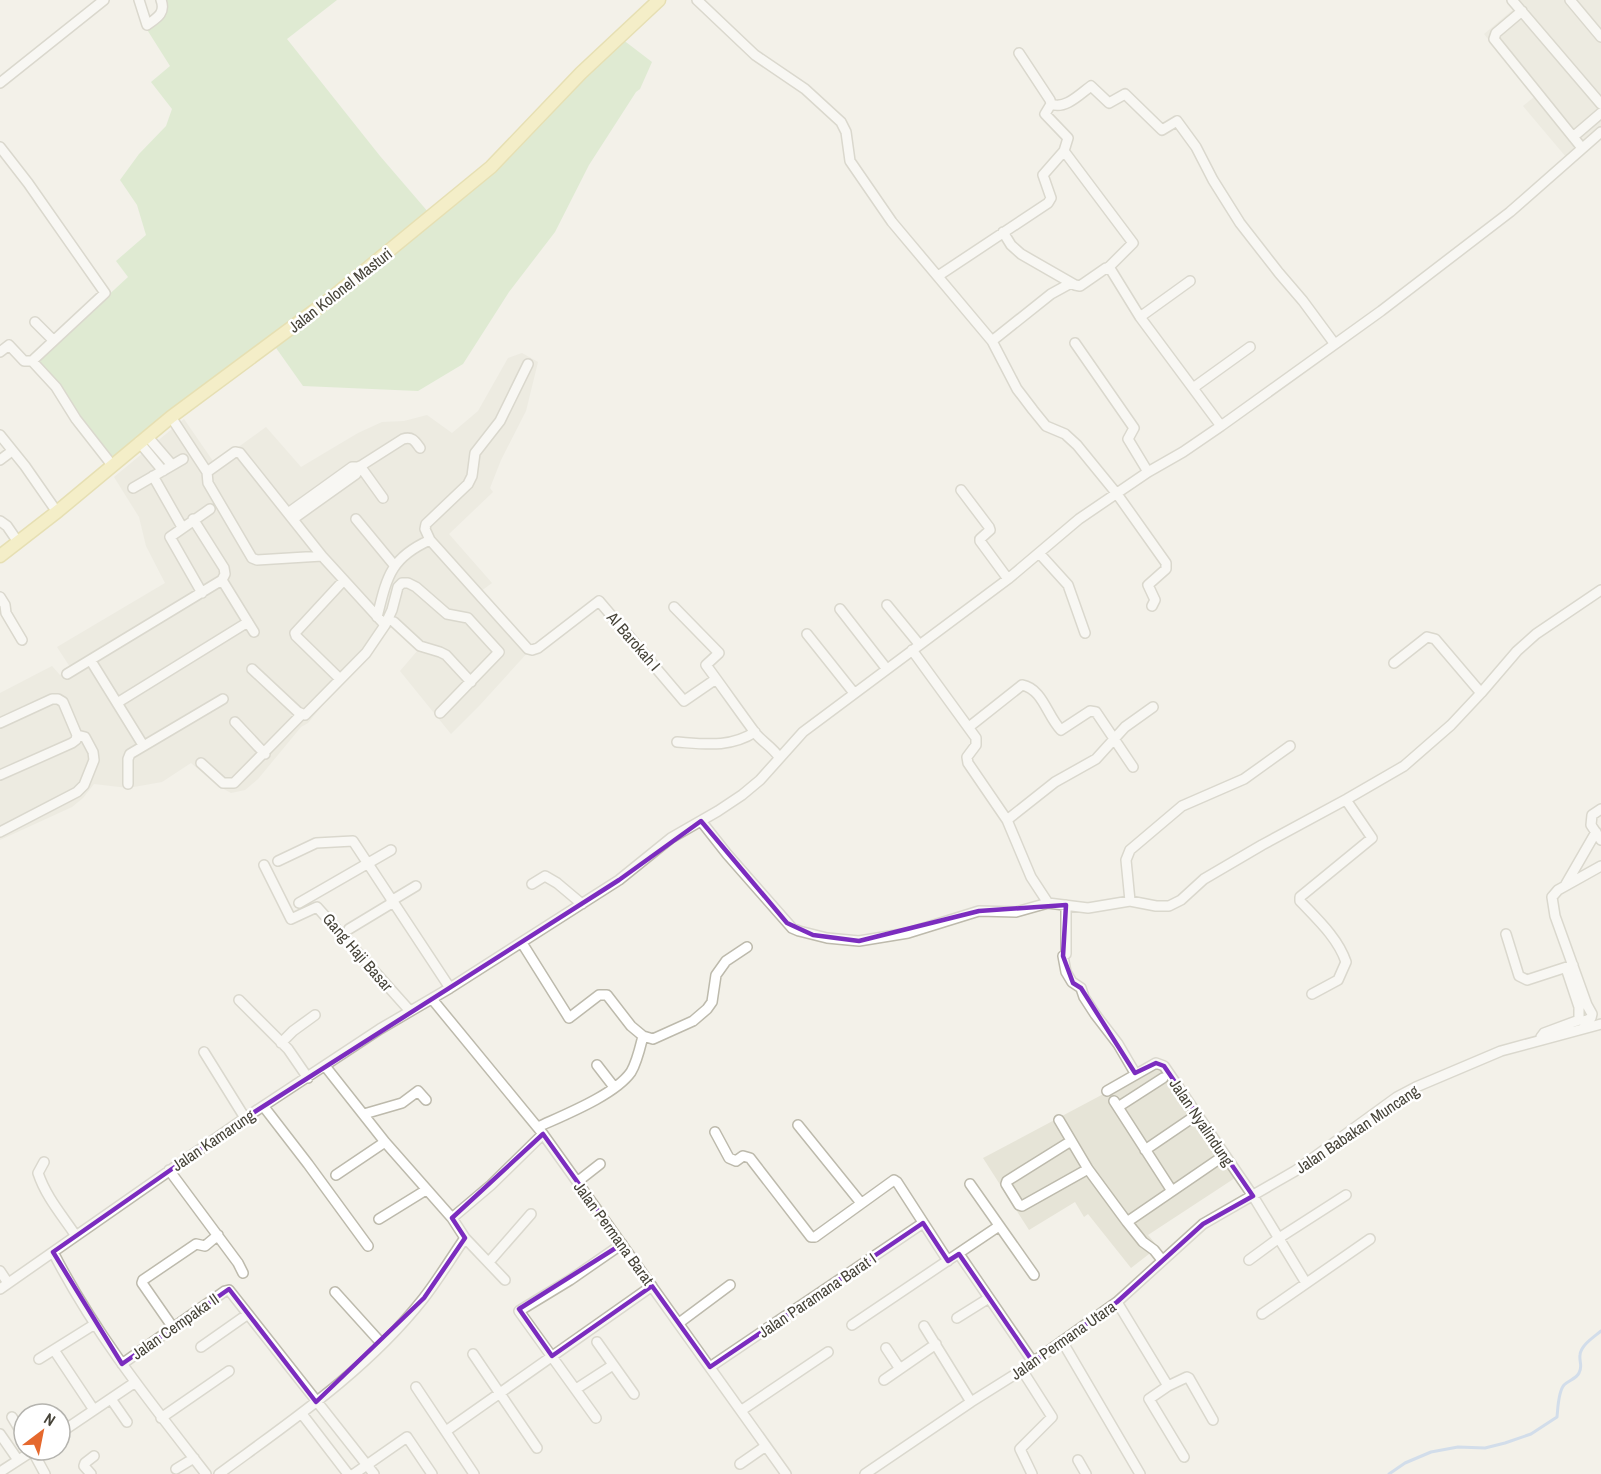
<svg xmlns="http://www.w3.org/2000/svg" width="1601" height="1474" viewBox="0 0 1601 1474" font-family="'Archivo Narrow',sans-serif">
<rect width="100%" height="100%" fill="#f3f1e9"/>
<path fill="#e6e4d7" d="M 1509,0 L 1601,0 L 1601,127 L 1566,157 L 1523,106 L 1534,97 L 1484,34 L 1515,8 Z
M 522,353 L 538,362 L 526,411 L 501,460 L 490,488 L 493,492 L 449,534 L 492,583 L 477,594 L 529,651 L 479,706 L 451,734 L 400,671 L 418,650 L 390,623 L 308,723 L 301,727 L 258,779 L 245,790 L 231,793 L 220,787 L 191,763 L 162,782 L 128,788 L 94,784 L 83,798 L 72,807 L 0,840 L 0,693 L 52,666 L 60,675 L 70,667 L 57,647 L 165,583 L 146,546 L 139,517 L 114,477 L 184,419 L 215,464 L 266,427 L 301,467 L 358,433 L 382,422 L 404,421 L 427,415 L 452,433 L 478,411 L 508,358 Z
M 1156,1066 L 1162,1068 L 1235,1178 L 1148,1235 L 1158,1247 L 1131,1268 L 1088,1214 L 1084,1217 L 1075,1202 L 1029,1230 L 983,1158 Z"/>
<path fill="#c7e3b6" d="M 164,0 L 337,0 L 287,39 L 380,156 L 435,220 L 622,39 L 652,62 L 640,89 L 636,92 L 589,165 L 555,232 L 509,292 L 463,364 L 418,391 L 303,386 L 269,338 L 112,459 C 87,426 65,391 37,361 L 128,277 L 116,261 L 146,235 L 137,205 L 120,180 L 139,154 L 166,126 L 172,109 L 151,82 L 170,66 L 146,28 L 167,12 Z"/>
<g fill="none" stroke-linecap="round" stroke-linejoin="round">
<path stroke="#abc6ea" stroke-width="3" d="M 1389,1474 L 1405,1463 L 1431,1452 L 1458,1447 L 1485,1448 L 1505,1443 L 1531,1434 L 1557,1417 C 1558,1408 1558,1392 1564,1385 C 1569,1380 1576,1379 1579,1373 C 1583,1366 1579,1362 1580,1355 C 1581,1345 1594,1337 1601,1331"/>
<defs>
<path id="minor" d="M 139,0 L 147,25 C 157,18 166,13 161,0
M 697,0 L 755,55 L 805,89 L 841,122 L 846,132 L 850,161 L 892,222 L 992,341 L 1017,389 L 1033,410 L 1046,426 L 1065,434 L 1077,445 L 1117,494 L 1166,563 L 1166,569 L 1148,585 L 1155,600 L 1152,606
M 1512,0 L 1601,104
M 1570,0 L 1601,37
M 1522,11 L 1496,33 L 1494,39 L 1582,148
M 0,83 L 104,0
M 1051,104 C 1065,110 1080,94 1091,86 L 1109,103 L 1125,94 L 1162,130 L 1177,121 L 1196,147 L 1213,180 L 1240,223 L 1279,273 L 1303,301 L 1334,343
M 1573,137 L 1601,113
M 0,147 L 28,183 L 105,293 L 32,361 L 56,387 L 76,419 L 112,465
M 1064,151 L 1133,243 L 1108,268
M 1003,232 L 1011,245 L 1021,254 L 1075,285 L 1080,286 L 1106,268 L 1111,270 L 1140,317 L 1221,426
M 938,276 L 1048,203 L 1051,198 L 1043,175 L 1064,151 L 1068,138 L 1045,114 L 1051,104 L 1050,100 L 1019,53
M 1140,317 L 1190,281
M 35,322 L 53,340
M 992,341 L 1051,294 L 1071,283
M 1075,343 L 1134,428 L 1128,439 L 1148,472
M 0,352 L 9,345 L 24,361 L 32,361
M 528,364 L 500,421 L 475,453 L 472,476 L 468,484 L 426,524 L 425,529 L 430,540 L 528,649 L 532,650 L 538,648 L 599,601 L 684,701 L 716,679
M 1193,388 L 1250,347
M 171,417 L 207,472 L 208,483 L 252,558 L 257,560 L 322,556
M 0,435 L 25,466 L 57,512
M 147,436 L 172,465
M 139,442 L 163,471
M 0,460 L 8,454
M 360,466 L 383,498
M 359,467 L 403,439 C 412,436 415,441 420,448
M 207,472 L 235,452 L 240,453 L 322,556 L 385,625
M 153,476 L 182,527
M 133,488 L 183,459
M 961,490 L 989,527 L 990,530 L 980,539 L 980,541 L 1008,579
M 288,513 L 352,467 L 359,467 L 356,474 L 293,519
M 356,519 L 394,565
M 0,521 L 7,526 L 18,542
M 1039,553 L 1068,585 L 1085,633
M 222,580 L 254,632
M 202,593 L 170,537 L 210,509
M 0,597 L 5,605 L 6,613 L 22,640
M 887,605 L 919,644
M 674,607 L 719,653 L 706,665 C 723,688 739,711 756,734 C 764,743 772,747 779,757
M 840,609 L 886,668
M 377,617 C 387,577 390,558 430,540
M 394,622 L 420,646 L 440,652 L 446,655 L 471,682
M 807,634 L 854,693
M 912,650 L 976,738 L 976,745 L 967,757 L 968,763 L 1007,820 L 1031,877 L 1048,903
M 91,661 L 143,745
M 1394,663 L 1427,637 L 1435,639 L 1481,693
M 252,669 L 298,712 L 305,715 L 366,653 L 385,625 L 392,610 L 398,587 L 402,583 L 408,583 L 416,587 L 447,614 L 468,618 L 499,652 L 440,713
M 67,674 L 222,580 L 225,574 L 224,568 L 193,519
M 340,679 L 296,636 L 295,633 L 344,580
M 117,703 L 248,622
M 235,722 L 265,754
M 0,723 L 52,699 L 58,699 L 63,702 L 77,735 L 76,740 L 72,743 L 0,775
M 969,727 L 1022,685 C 1043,689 1047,716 1061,730 L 1090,711 L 1096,712 L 1133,767
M 677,742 C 705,744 730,748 755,732
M 201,763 L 223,783 L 234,783 L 301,715
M 128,784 L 128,759 L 130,754 L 223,699
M 1601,809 L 1592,815 L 1591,825 L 1601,840
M 1007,820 L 1055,782 L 1096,759 L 1125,727 L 1153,707
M 701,821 L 727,854 L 792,928 L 799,931 L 827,938 L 859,941 L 908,933 L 979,911 L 1016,912 L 1048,903 L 1088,908 L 1130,901 L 1156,906 L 1169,906 L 1181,900 L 1204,879 L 1262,845 L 1347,799 L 1404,766 L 1451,725 L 1481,693 L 1517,651 L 1536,634 L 1601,590
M 0,832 L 77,792 L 84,785 L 94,760 L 93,752 L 85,737 L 77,735
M 278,861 L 316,843 L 353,841 L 450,988
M 264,865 L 291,919 L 317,907 L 410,1011
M 532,884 L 545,876 L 557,883 L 582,904
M 1566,884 L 1596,832
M 391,901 L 416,886
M 1130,901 L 1126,860 L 1130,850 L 1182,806 L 1244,779 L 1290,746
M 299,903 L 391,850
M 1066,905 L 1066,954 L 1063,956 L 1066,972 L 1072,982 L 1081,988 L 1084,997 L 1095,1014 L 1118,1044 L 1135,1073
M 349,929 L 392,903
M 1506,934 L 1519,976 L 1527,980 L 1573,965
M 522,943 L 569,1018 L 599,995 L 607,995 L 631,1026 L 643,1036 L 653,1039 L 693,1021 L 707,1009 L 712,1002 L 716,975 L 726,961 L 747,947
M 1566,968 L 1579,1007 L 1579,1020
M 1312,994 L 1338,980 L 1346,962 C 1338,938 1317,919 1300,901 L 1300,897 L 1372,838 L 1346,800
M 432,999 L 543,1134 L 786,1474
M 239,1000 L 288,1049 L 308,1078
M 1542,1040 L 1541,1037 L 1544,1033 L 1579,1020 L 1585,1021 L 1591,1018 L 1592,1014 L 1587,1005 L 1555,916 L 1552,897 L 1558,890 L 1601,866
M 281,1043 L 293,1031 L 315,1015
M 204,1052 L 245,1118
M 597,1065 L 614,1087
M 325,1066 L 385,1142 L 452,1218 L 465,1238 L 505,1280
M 1107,1091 L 1156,1063 L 1164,1066 L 1253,1196 L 1306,1283
M 1114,1101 L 1172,1191
M 264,1107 L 308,1164 L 368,1246
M 1118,1107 L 1163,1078
M 364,1114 L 402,1103 L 418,1091 L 426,1100
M 1059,1120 L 1088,1169 L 1127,1222 L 1143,1242 L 1154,1250 L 1162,1260
M 798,1125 L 861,1203
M 538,1127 C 564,1115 615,1095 631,1072 C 637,1062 640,1048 643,1036
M 715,1132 L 729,1158 L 736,1161 L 743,1156 L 750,1158 L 811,1237 L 815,1237 L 894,1180 L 897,1182 L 948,1261
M 1071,1141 L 1007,1181 L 1006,1184 L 1019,1205 L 1022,1206 L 1088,1169
M 1145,1150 L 1192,1118
M 44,1162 L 38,1173 C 46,1197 62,1215 76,1236
M 169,1170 L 238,1263 L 243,1273
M 336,1175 L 385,1142
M 577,1182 L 600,1164
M 970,1184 L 1034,1275
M 452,1218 L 491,1185 L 543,1134
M 379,1219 L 426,1190
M 1127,1222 L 1219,1159
M 53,1252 C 95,1334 150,1402 206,1474
M 959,1254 L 1033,1362
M 1249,1260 L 1279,1238 L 1346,1195
M 489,1262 L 531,1214
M 0,1271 L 8,1283
M 0,1289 L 245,1118 L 380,1029 L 450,988 L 619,880 L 671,838 L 718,811 L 742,795 L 760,780 L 803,732 L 1008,579 L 1079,519 L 1148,472 L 1183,452 L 1221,426 L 1381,311 L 1510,212 L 1601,132
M 335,1292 L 382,1344
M 1117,1302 L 1168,1386
M 1262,1314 L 1370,1239
M 957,1318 L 989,1298
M 679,1323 L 730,1285
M 852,1325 L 999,1226
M 924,1326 L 971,1402
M 174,1329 L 142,1283 L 143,1280 L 196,1244 L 205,1246 L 218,1235
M 1062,1341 L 1140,1474
M 597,1342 L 634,1394
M 201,1347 L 248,1314
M 886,1348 L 900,1369
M 54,1350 L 94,1410
M 473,1354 L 537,1448
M 39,1359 L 95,1324
M 122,1364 L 225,1291 L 229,1290 L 374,1474
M 710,1367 L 923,1223
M 1022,1370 L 1052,1417 L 1020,1449 L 1032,1474
M 884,1380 L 936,1344
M 416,1387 L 474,1474
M 576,1389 L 613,1365
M 111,1399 L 127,1422
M 742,1410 L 828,1352
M 302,1414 L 348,1474
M 12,1417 L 24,1437
M 161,1418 L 229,1371
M 596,1418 L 519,1311 L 570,1280 L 622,1244
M 446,1431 L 652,1286
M 60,1433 L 134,1383
M 0,1434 L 18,1460
M 32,1450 L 45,1474
M 1184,1457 L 1149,1399 L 1168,1386 L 1187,1377 L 1189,1378 L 1213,1420
M 1078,1460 L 1086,1474
M 740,1464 L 766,1446
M 176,1469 L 194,1458
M 0,1472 L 34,1450
M 91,1474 L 84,1466 L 85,1463 L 94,1456
M 219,1474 C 291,1421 367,1370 423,1299 C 438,1280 451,1258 465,1238
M 354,1474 L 407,1437 L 432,1474
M 865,1474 L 971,1402 L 1022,1370 L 1117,1302 L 1203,1224 L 1295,1171 L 1397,1097 L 1416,1087 L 1501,1051 L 1601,1024"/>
<path id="major" d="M 0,556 L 58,511 L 171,417 L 330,299 L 491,167 L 581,73 L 659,0"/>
</defs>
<use href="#minor" stroke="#bdbaac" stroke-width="12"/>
<use href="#major" stroke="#d8cb71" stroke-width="15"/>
<use href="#minor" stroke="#fff" stroke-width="9"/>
<use href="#major" stroke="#f5eba0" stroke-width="12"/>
</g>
<path d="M0 0H1601V1474H0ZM 701,821 L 787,923 L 813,935 L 859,941 L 979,911 L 1066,905 L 1063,956 L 1073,983 L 1081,988 L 1135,1073 L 1156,1063 L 1164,1066 L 1253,1196 L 1203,1224 L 1117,1302 L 1033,1362 L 959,1254 L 948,1261 L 923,1223 L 710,1367 L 652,1286 L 552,1356 L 519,1309 L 622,1244 L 543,1134 L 452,1218 L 465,1238 L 424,1298 L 316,1402 L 229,1289 L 122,1364 L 53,1252 L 245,1118 L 619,880 Z" fill="#f3f1e9" fill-opacity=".55" fill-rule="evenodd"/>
<path fill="none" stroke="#7b2cbf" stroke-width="4.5" stroke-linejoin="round" d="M 701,821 L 787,923 L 813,935 L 859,941 L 979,911 L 1066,905 L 1063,956 L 1073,983 L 1081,988 L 1135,1073 L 1156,1063 L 1164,1066 L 1253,1196 L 1203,1224 L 1117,1302 L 1033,1362 L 959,1254 L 948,1261 L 923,1223 L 710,1367 L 652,1286 L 552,1356 L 519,1309 L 622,1244 L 543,1134 L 452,1218 L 465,1238 L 424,1298 L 316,1402 L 229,1289 L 122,1364 L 53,1252 L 245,1118 L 619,880 Z"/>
<g text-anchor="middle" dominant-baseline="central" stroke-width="5" stroke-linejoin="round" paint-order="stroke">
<g font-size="16" fill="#464338" stroke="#fff">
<text transform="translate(340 290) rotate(-38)">Jalan Kolonel Masturi</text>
<text transform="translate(634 641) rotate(49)">Al Barokah I</text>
<text transform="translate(358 952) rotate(49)">Gang Haji Basar</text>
<text transform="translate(1202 1122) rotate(56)">Jalan Nyalindung</text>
<text transform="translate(1357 1129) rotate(-34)">Jalan Babakan Muncang</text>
<text transform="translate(213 1140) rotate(-34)">Jalan Kamarung</text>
<text transform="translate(614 1233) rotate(54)">Jalan Permana Barat</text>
<text transform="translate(817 1295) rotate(-34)">Jalan Paramana Barat I</text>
<text transform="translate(175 1326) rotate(-35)">Jalan Cempaka II</text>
<text transform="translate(1063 1340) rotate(-35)">Jalan Permana Utara</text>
</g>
</g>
<g transform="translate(42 1432) rotate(32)"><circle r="28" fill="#ffffff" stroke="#b5b4af" stroke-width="1.5"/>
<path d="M0-4.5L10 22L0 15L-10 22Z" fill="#e5682d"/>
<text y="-9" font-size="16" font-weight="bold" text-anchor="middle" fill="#464338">N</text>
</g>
</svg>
